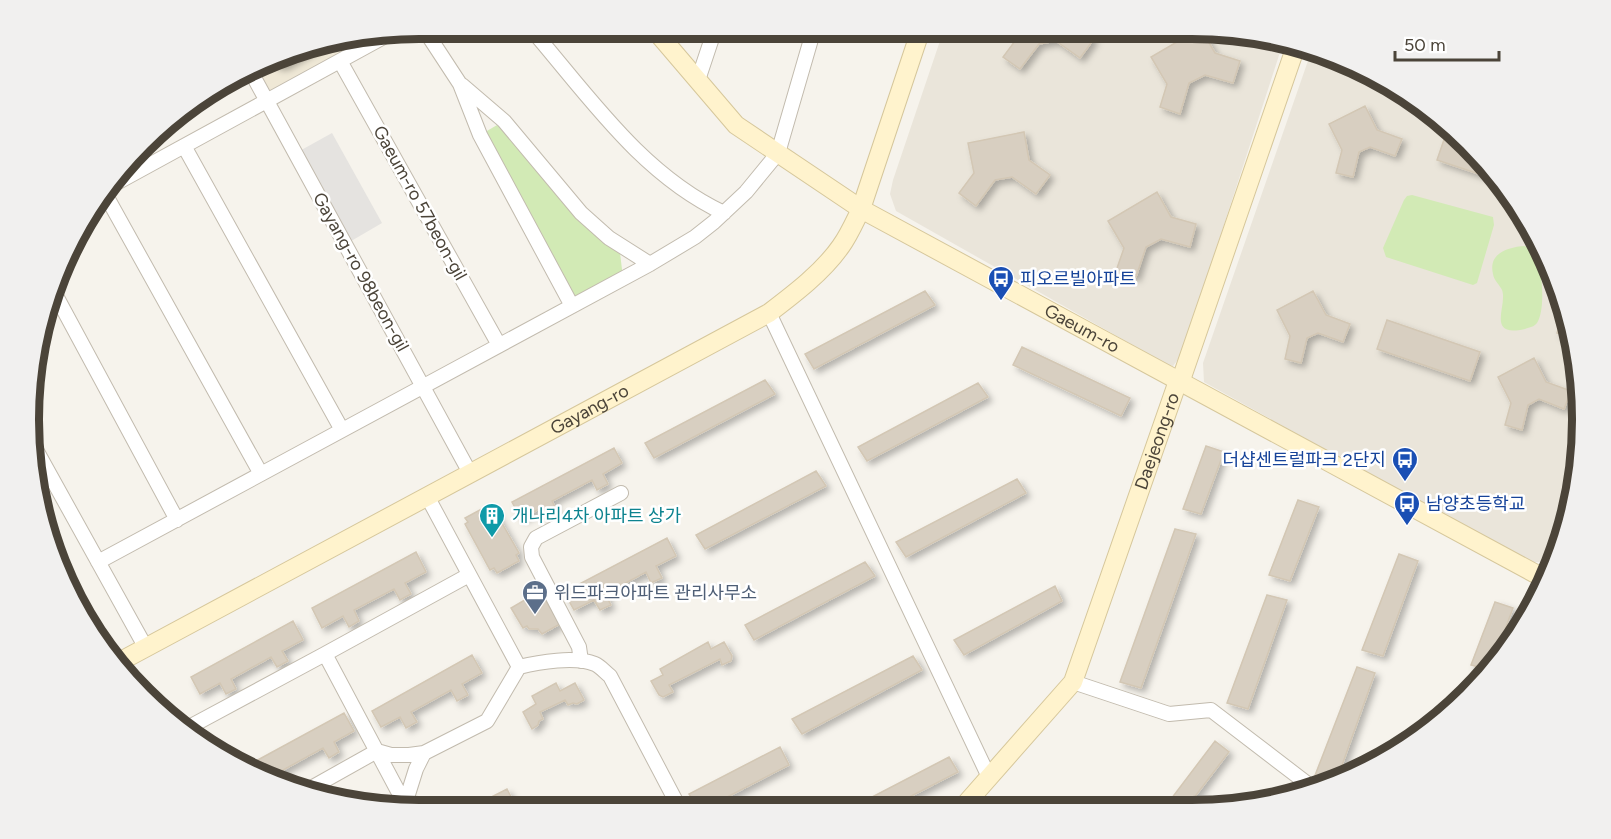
<svg xmlns="http://www.w3.org/2000/svg" width="1611" height="839" viewBox="0 0 1611 839" font-family="Figtree,'Noto Sans KR',sans-serif">
<defs>
<filter id="shadow"><feDropShadow dx="4" dy="4" stdDeviation="3" flood-color="#0004"/></filter>
</defs>
<rect width="100%" height="100%" fill="#f6f3ec"/>
<path fill="#eae5da" d="M 944,29 L 1217,29 L 1284,40 L 1182,354 L 1173,366 L 1168,365 L 896,211 L 890,194 L 893,180 Z
M 1314,50 L 1365,69 L 1430,110 L 1486,162 L 1530,224 L 1562,294 L 1579,369 L 1582,445 L 1577,474 L 1556,542 L 1547,556 L 1540,562 L 1528,562 L 1204,382 L 1203,363 L 1310,55 Z"/>
<path fill="#efe8d6" d="M 368,37 L 270,92 L 257,69 L 293,49 Z"/>
<path fill="#d2eab5" d="M 504,121 L 619,244 L 623,278 L 572,306 L 480,135 Z
M 1412,195 L 1493,217 L 1494,225 L 1477,283 L 1473,285 L 1386,257 L 1383,248 L 1404,200 L 1407,196 Z
M 1525,246 C 1527,248 1530,249 1532,251 C 1543,263 1546,310 1537,323 C 1534,327 1530,327 1525,329 C 1485,338 1508,305 1502,290 C 1500,285 1494,281 1493,274 C 1488,253 1508,247 1525,246 Z"/>
<path fill="#e5e3e0" d="M 332,133 L 382,223 L 346,244 L 296,153 Z"/>
<path fill="#d8cfc1" stroke="#d3c7b4" stroke-width="1.5" filter="url(#shadow)" d="M 1016,29 L 1081,29 L 1094,39 L 1080,58 L 1056,41 L 1039,44 L 1020,69 L 1003,57 L 1018,37 Z
M 1199,29 L 1201,29 L 1215,53 L 1240,61 L 1233,83 L 1205,75 L 1189,83 L 1180,114 L 1160,107 L 1167,84 L 1151,57 Z
M 316,46 L 317,47 L 284,66 L 277,66 L 272,61 L 293,49 Z
M 1365,106 L 1377,130 L 1402,139 L 1395,156 L 1370,147 L 1359,152 L 1353,177 L 1336,173 L 1342,150 L 1329,124 Z
M 1447,131 L 1456,134 L 1486,162 L 1500,181 L 1437,160 Z
M 1024,132 L 1029,160 L 1050,175 L 1036,194 L 1012,177 L 995,180 L 976,206 L 959,193 L 974,173 L 968,143 Z
M 1157,192 L 1171,217 L 1196,224 L 1190,247 L 1161,239 L 1146,247 L 1136,277 L 1116,271 L 1124,248 L 1108,221 Z
M 925,291 L 935,305 L 814,369 L 805,354 Z
M 1313,291 L 1326,315 L 1350,324 L 1343,342 L 1318,333 L 1307,338 L 1301,363 L 1285,359 L 1290,336 L 1277,310 Z
M 1565,307 L 1572,338 L 1557,333 Z
M 1387,320 L 1480,352 L 1470,381 L 1377,349 Z
M 1022,347 L 1130,398 L 1121,416 L 1013,365 Z
M 1534,358 L 1546,382 L 1571,391 L 1564,409 L 1539,399 L 1528,405 L 1522,430 L 1505,425 L 1511,403 L 1498,377 Z
M 765,380 L 775,394 L 654,458 L 645,443 Z
M 978,383 L 988,397 L 867,461 L 858,447 Z
M 1206,446 L 1224,452 L 1201,514 L 1183,509 Z
M 614,448 L 622,463 L 603,474 L 608,484 L 597,490 L 592,480 L 552,501 L 558,513 L 547,519 L 541,508 L 521,519 L 512,502 Z
M 816,471 L 826,486 L 705,549 L 696,535 Z
M 1017,479 L 1026,493 L 906,557 L 896,542 Z
M 1298,500 L 1319,507 L 1290,581 L 1269,575 Z
M 489,505 L 493,512 L 495,511 L 519,553 L 516,555 L 519,561 L 497,573 L 494,568 L 490,570 L 465,524 L 468,522 L 465,518 Z
M 1175,529 L 1196,534 L 1141,688 L 1120,682 Z
M 667,538 L 676,556 L 656,566 L 662,578 L 651,583 L 646,572 L 605,594 L 611,605 L 600,610 L 594,600 L 574,610 L 564,592 Z
M 416,552 L 426,572 L 405,583 L 411,594 L 400,600 L 394,589 L 354,610 L 359,621 L 349,627 L 343,616 L 322,628 L 312,608 Z
M 1399,554 L 1418,561 L 1383,656 L 1362,650 Z
M 865,562 L 875,576 L 754,640 L 745,625 Z
M 1055,586 L 1062,601 L 964,655 L 954,640 Z
M 540,591 L 560,624 L 542,634 L 538,629 L 529,629 L 527,626 L 523,628 L 511,608 Z
M 1267,595 L 1287,600 L 1248,709 L 1227,703 Z
M 1495,602 L 1513,608 L 1490,670 L 1471,665 Z
M 293,621 L 303,640 L 282,651 L 288,661 L 277,667 L 271,657 L 231,679 L 236,689 L 226,694 L 220,683 L 200,694 L 191,677 Z
M 708,642 L 711,649 L 724,642 L 732,656 L 731,661 L 722,665 L 720,659 L 669,685 L 673,692 L 663,697 L 659,695 L 651,681 L 663,675 L 660,669 Z
M 472,655 L 482,673 L 462,684 L 468,695 L 457,701 L 451,690 L 411,712 L 417,722 L 406,728 L 400,717 L 381,727 L 372,711 Z
M 913,656 L 922,670 L 802,734 L 792,719 Z
M 1357,667 L 1375,673 L 1336,782 L 1314,778 Z
M 556,683 L 560,691 L 575,683 L 584,700 L 577,704 L 573,703 L 568,705 L 565,700 L 540,712 L 543,719 L 539,721 L 538,725 L 532,729 L 523,712 L 536,704 L 532,696 Z
M 344,713 L 354,731 L 334,742 L 339,752 L 329,758 L 323,748 L 283,770 L 289,780 L 282,784 L 276,781 L 272,775 L 267,778 L 243,768 Z
M 1215,741 L 1229,752 L 1187,807 L 1165,807 Z
M 780,747 L 789,765 L 704,809 L 699,809 L 689,794 Z
M 949,757 L 958,772 L 888,808 L 851,808 Z
M 507,789 L 516,807 L 513,809 L 468,809 Z"/>
<g fill="none" stroke-linecap="round" stroke-linejoin="round">
<defs>
<path id="street" d="M 424,29 L 460,84 L 480,135 L 572,306
M 531,29 C 588,95 642,175 724,213
M 340,61 L 499,345
M 251,72 L 470,473
M 698,80 L 715,29
M 462,85 L 504,121 L 581,213 L 609,238 L 650,264
M 184,146 L 342,430
M 109,187 L 389,34
M 104,192 L 261,474
M 54,292 L 177,520
M 769,313 L 989,777
M 30,439 L 146,648
M 427,496 L 519,667
M 98,562 L 650,264 L 695,237 L 714,222 L 746,192 L 778,153 L 814,29
M 1537,601 L 1570,516
M 581,661 L 579,647 L 532,557 L 531,547 L 536,538 L 621,493
M 1073,682 L 1169,714 L 1211,710 L 1313,788
M 193,725 L 325,654
M 304,792 L 377,751 L 391,755 L 409,755 L 424,753 L 487,721 L 519,667 C 539,662 575,656 595,664 C 600,666 605,672 610,676 L 680,809
M 405,804 L 416,769 L 424,753
M 408,810 L 325,654 L 469,575"/>
<g id="secondary">
<path id="s1" d="M 654,29 L 736,125 L 861,209 L 1547,580"/>
<path id="s2" d="M 119,662 L 769,313 C 794,294 823,272 841,246 C 849,235 855,221 861,209 L 921,29"/>
<path id="s3" d="M 962,808 L 1073,682 L 1178,381 L 1182,377 L 1297,43"/>
</g>
</defs>
<use href="#street" stroke="#c2bbae" stroke-width="16"/>
<use href="#secondary" stroke="#d6c79b" stroke-width="20"/>
<use href="#street" stroke="#fff" stroke-width="14"/>
<use href="#secondary" stroke="#fff3cd" stroke-width="18"/>
</g>
<defs>
<symbol id="bus-pin" viewBox="-11 -11 22 30"><path d="M0 17L-7.5 6A9.5 9.5 0 1 1 7.5 6Z" fill="#1a4fb4" stroke="#fff"/><path d="M-5-6H5V4H4V6H2V4H-2V6H-4V4H-5ZM-3.5-4V0h7V-4ZM-3.5 1.2v1.5H-2V1.2ZM2 1.2v1.5H3.5V1.2Z" fill="#fff"/></symbol>
<symbol id="building-pin" viewBox="-11 -11 22 30"><path d="M0 17L-7.5 6A9.5 9.5 0 1 1 7.5 6Z" fill="#0f9aa8" stroke="#fff"/><path d="M-4-6H4V6H1V3H-1V6H-4ZM-2.5-4.3h1.7v1.8h-1.7ZM.8-4.3h1.7v1.8H.8ZM-2.5-1h1.7V.8h-1.7ZM.8-1h1.7V.8H.8Z" fill="#fff"/></symbol>
<symbol id="office-pin" viewBox="-11 -11 22 30"><path d="M0 17L-7.5 6A9.5 9.5 0 1 1 7.5 6Z" fill="#5c6f8a" stroke="#fff"/><path d="M-6-3h4V-5.5h4V-3h4V5H-6ZM-1-4.5V-3h2v-1.5ZM-6 0V1H6V0Z" fill="#fff"/></symbol>
</defs>
<g fill-rule="evenodd">
<use href="#bus-pin" x="986" y="264" width="30" height="40"/>
<use href="#bus-pin" x="1390" y="445" width="30" height="40"/>
<use href="#bus-pin" x="1392" y="489" width="30" height="40"/>
<use href="#building-pin" x="477" y="501" width="30" height="40"/>
<use href="#office-pin" x="520" y="578" width="30" height="40"/>
</g>
<g text-anchor="middle" dominant-baseline="central" stroke-width="5" stroke-linejoin="round" paint-order="stroke">
<g font-size="18" fill="#4b4439" stroke="#fff">
<text transform="translate(420 203) rotate(61)">Gaeum-ro 57beon-gil</text>
<text transform="translate(361 272) rotate(61)">Gayang-ro 98beon-gil</text>
<text stroke="none"><textPath href="#s1" startOffset="528">Gaeum-ro</textPath></text>
<text stroke="none"><textPath href="#s2" startOffset="534">Gayang-ro</textPath></text>
<text stroke="none"><textPath href="#s3" startOffset="423">Daejeong-ro</textPath></text>
</g>
<g font-size="18" fill="#164399" stroke="#fff" text-anchor="start">
<text x="1020" y="279">피오르빌아파트</text>
<text x="1386" y="460" text-anchor="end">더샵센트럴파크 2단지</text>
<text x="1426" y="504">남양초등학교</text>
</g>
<g font-size="18" fill="#0d838f" stroke="#fff" text-anchor="start">
<text x="512" y="516">개나리4차 아파트 상가</text>
</g>
<g font-size="18" fill="#4e5e75" stroke="#fff" text-anchor="start">
<text x="554" y="593">위드파크아파트 관리사무소</text>
</g>
</g>
<path d="M0 0H1611V839H0ZM419 39H1192A380 380 0 0 1 1572 419V420A380 380 0 0 1 1192 800H419A380 380 0 0 1 39 420V419A380 380 0 0 1 419 39Z" fill="#f1f0ef" fill-rule="evenodd"/>
<path fill="none" stroke="#4b4439" stroke-width="8" d="M419 39H1192A380 380 0 0 1 1572 419V420A380 380 0 0 1 1192 800H419A380 380 0 0 1 39 420V419A380 380 0 0 1 419 39Z"/>
<path d="M1395 51v9h104v-9" fill="none" stroke="#4b4439" stroke-width="3"/>
<text x="1404" y="51" font-size="18" fill="#4b4439" stroke="#ffffff" stroke-width="4.5" paint-order="stroke">50 m</text>
</svg>
